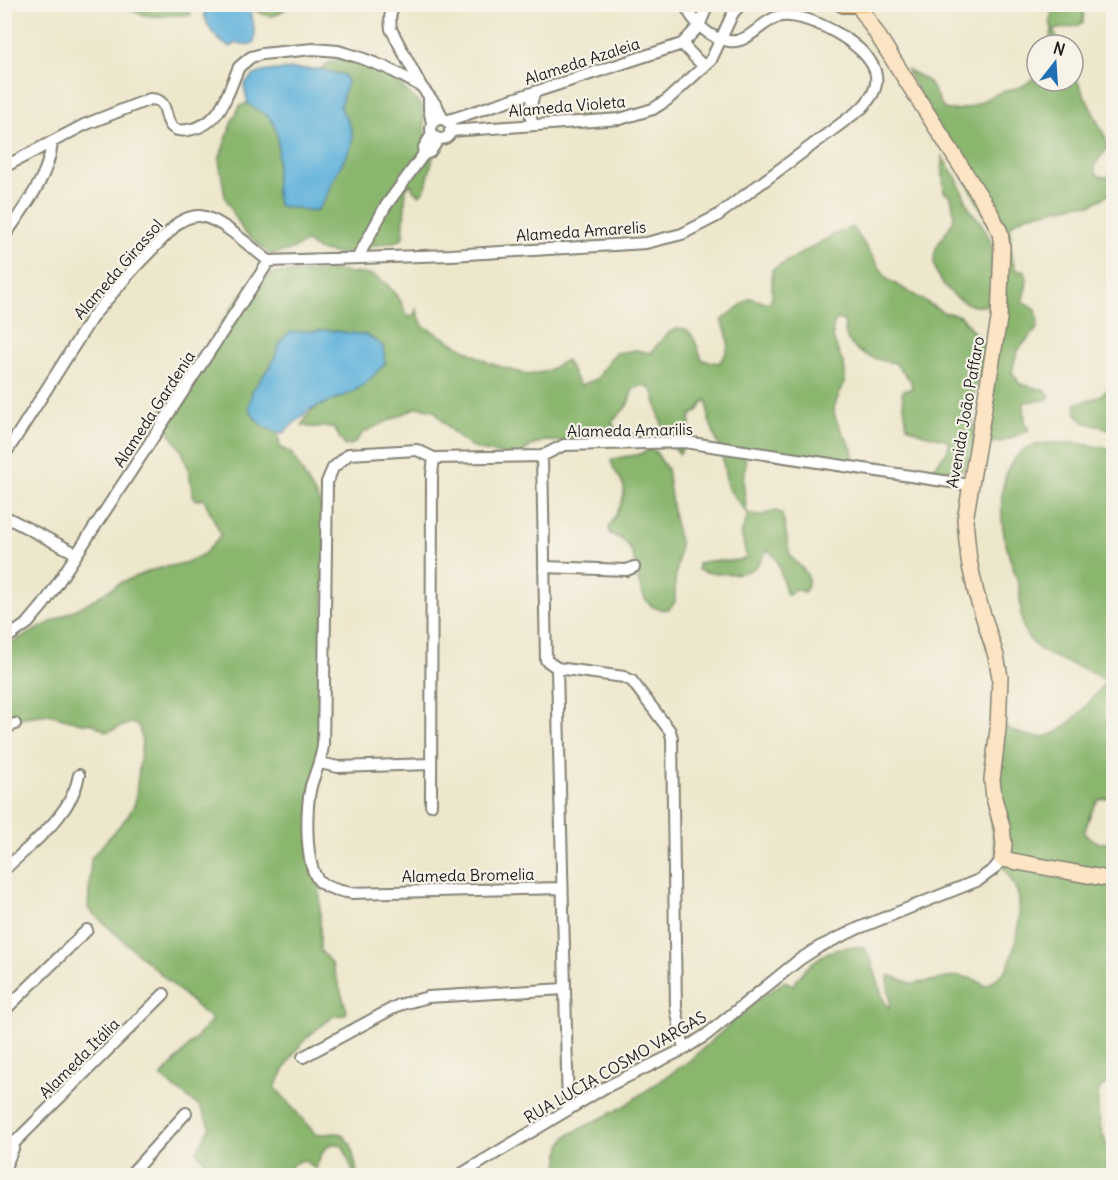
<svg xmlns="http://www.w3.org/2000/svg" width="1118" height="1180" viewBox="0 0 1118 1180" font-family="Delius,sans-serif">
<rect width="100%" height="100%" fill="#f7f3e8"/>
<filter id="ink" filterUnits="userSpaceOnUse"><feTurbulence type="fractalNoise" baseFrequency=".0167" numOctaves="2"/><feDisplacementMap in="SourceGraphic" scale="12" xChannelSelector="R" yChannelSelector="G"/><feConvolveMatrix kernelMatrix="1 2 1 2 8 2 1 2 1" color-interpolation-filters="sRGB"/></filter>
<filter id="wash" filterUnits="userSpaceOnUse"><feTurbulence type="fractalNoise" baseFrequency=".008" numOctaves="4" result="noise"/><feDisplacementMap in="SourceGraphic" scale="24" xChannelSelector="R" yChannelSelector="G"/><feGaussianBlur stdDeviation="1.35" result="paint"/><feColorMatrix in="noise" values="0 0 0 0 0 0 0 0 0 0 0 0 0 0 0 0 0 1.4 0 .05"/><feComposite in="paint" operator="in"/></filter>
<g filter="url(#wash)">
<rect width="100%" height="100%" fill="#ede7cc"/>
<path fill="#8ab66e" stroke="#536945" stroke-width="1.5" d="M 1054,4 L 1084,5 L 1083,22 L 1077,26 L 1053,30 L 1060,45 L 1048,45 L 1052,30 L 1050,20 Z
M 124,5 L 185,5 L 191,15 C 166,13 146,23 124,5 Z
M 246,5 L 289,5 C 274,23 262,15 246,5 Z
M 357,51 L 387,72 L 421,105 L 424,115 L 425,139 L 433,157 L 426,187 L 420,195 L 413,190 L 411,184 L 406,188 L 403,236 L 401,240 L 339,254 L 318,250 L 306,242 L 290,250 L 271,255 L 243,231 L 225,197 L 219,160 L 232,121 L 240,106 L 317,72 L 329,63 Z
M 906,69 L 928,81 L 944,109 C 967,114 980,100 999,93 C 1014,88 1028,88 1037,73 L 1037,81 L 1073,81 L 1073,72 L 1106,139 L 1107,149 L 1095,164 L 1095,172 L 1099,176 L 1107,177 L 1113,172 L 1113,192 L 1091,205 L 1079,204 L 1027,216 L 1016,221 L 1010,227 L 1010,246 L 1014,266 L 1017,271 L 1024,270 C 1030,279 1025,291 1022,301 L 1036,310 C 1042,334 1032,331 1020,348 C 1015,354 1014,365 1012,372 L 1020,384 L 1044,390 L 1050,396 L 1047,400 L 1024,402 L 1025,424 L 1029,430 L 1004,441 L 991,443 L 988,371 L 984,369 C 975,380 972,400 972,414 C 972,423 975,432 974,441 C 971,462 956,488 932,474 L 932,470 L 948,450 L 949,443 L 945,439 L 920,433 L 907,426 L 902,393 L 905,389 L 912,389 L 911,381 L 895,363 C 879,361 857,355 848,340 C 845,335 845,327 844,321 L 837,319 C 823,338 847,357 845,377 C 845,388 833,401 834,412 C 836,429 854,443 854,459 L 849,461 L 827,454 L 798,457 L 743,452 L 746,463 L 743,480 L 747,513 L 759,516 L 775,511 L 781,513 C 788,527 785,543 791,556 C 795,564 807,569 808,578 C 809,584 807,588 804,592 L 796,589 L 787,595 L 777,560 L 768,549 C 764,555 760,563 754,568 C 742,577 711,574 698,570 L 698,564 C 713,556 731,565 747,558 L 741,533 L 747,519 L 747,513 L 727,487 L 722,455 L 709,420 L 707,400 L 704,401 L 698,411 L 691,415 L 689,430 L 680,454 C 662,437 659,414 653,391 L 644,385 L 633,389 L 627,406 L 612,422 L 615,428 L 642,438 L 600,443 L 544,441 L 531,446 L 515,459 C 503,453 490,453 477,449 C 459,442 446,425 434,410 L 418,407 L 364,432 L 353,444 L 345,446 L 333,427 L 310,427 L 302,425 L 309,413 L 364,372 L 277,426 L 280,447 L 292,454 L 326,514 L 320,763 L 312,785 L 310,864 L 320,881 L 320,950 L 332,964 L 347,1011 L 345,1015 L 333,1016 C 326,1024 318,1027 311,1034 C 295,1047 285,1069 275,1087 L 316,1135 L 335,1133 L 342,1134 L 351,1145 L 358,1175 L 355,1175 L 353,1172 L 343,1146 C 326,1137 320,1156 316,1169 L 303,1160 L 293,1164 L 287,1175 L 205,1175 L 212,1169 L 197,1152 L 210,1126 L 200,1107 L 161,1077 L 212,1020 L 88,909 L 91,858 L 128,816 L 135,803 L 142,742 L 139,726 L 131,723 L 107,732 L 94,724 L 82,723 L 48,714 L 5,720 L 5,646 L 88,603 L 122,582 L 152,570 L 185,563 L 204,554 L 221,535 L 204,499 L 197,500 L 193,496 L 189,472 L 183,453 L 165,425 L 162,405 L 178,381 L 182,379 L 211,340 L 240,296 L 256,282 L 275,273 L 335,271 L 372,275 L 386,283 L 400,300 L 406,314 L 410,317 L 415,314 L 416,309 L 423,326 L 489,363 L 528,375 L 547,371 L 566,360 L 580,386 L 597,379 L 610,359 L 616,353 L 636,350 L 651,353 C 658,343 676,318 690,333 C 696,339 699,352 702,360 L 718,363 C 732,352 730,335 721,321 L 750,298 L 766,303 L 772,300 L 772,270 L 835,234 L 853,227 L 887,279 L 943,312 L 961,316 L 982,343 L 989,345 L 997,306 C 988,302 982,308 974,306 C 951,299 927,273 936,249 C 940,238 952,228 954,216 C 954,211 952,203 951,197 L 944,192 L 942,157 L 957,179 L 970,210 L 979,220 L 989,237 L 993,251 L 992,274 L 994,280 L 1004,252 Z
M 1113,386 L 1113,430 L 1084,422 L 1076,414 L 1075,404 L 1098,397 Z
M 1052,443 L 1074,443 L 1113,449 L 1113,797 L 1098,800 L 1090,815 L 1084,834 L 1099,843 L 1113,842 L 1113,1077 L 1099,1090 C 1097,1102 1098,1117 1101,1129 C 1107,1150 1118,1156 1099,1176 L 557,1176 L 561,1145 L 568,1135 L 621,1108 L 689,1061 L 756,1001 L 785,981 L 793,985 C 811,959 831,944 863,947 L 871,960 L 884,1001 L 889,1008 C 893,997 884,986 889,975 L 913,984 L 959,976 L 974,979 L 986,986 C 992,982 999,977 1004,972 C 1015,960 1023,907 1017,892 C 1012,877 1000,867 996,851 C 986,808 993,765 999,723 C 1011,731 1032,740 1048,736 C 1069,730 1093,698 1106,681 C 1081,662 1049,663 1030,640 C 1018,626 1022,604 1019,587 C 1016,573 1010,561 1007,548 C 999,517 995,464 1029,447 C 1035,444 1045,444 1052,443 Z
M 649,449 L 655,451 L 667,469 L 674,518 L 680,544 L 675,582 L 675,602 L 669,609 C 632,615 642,562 627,544 C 623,539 616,536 610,534 L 609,528 C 614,516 630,495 622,482 C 617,473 614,472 611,461 C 623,453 638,459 649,449 Z"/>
<path fill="#60b2db" stroke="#3e677c" stroke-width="1.5" d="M 206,4 L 250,5 L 255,34 L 254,42 L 250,45 L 237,43 L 230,47 C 217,42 199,19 206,4 Z
M 292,69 L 319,69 L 344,75 L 347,82 L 340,107 C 361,141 353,143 336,174 C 328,188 328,199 316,211 L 279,206 C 268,181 289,139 269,117 C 264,112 254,108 248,104 L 244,86 C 253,68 274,71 292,69 Z
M 328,330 L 367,335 L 383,346 L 385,364 L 367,382 L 353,392 L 309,410 L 283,433 C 267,431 255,422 249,408 L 252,391 L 273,362 L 279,345 L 284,337 L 291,332 Z"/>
</g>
<g filter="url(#ink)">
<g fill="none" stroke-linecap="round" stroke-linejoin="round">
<defs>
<path id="street" d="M 395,4 C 389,12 390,20 391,29 L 421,86
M 682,44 L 704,67
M 429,97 L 429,108 L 432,123
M431 129a10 10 0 1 1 20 0a10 10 0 1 1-20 0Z
M 446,121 L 682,44 L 699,26 L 708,4
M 532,125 L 530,110 L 534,93
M 450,131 L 620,119 L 653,109 L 667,100 L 711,60 L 733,13 L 741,4
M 423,155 L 424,147 L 432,134
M 4,167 L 84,125 L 150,99 C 169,99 163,115 171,126 C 175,131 182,131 188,130 C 222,125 227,93 239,67 L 251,57 L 262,54 L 313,49 L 338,51 L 361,58 L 387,68 L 421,86 L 437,106 L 443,119
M 4,237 C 24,207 48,179 52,143
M 358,257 L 385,207 L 423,155 L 430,152 L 439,139
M 269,261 L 451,255 L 646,243 L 682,234 L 717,216 L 862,108 C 870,99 878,89 876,76 C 874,47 808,12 781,16 C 762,19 750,44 729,41 C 709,39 692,21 685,4
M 4,456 L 93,316 L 136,266 L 178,223 C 186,218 195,214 205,217 C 226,223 251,248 269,261
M 542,456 L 546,660 L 557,668 L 624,677 L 632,681 L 670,731 L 672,738 L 676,1008 L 684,1049
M 4,516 L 77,554
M 544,567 L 627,570 L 634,567
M 4,640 L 28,623 L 44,604 L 269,261
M 557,668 L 568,1110
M 4,729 L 15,724
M 320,763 L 338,767 L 431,764
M 431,805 L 432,474 L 434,458
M 4,870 C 32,843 72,815 79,775
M 561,888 L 351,893 C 341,891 328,889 320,882 C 304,866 306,808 311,786 C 315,773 321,760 323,746 L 327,482 L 333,468 L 349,454 L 417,450 L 434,458 L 542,456 L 564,445 L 685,442 L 970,485
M 4,1011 L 87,930
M 303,1057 L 399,1005 L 428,997 L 564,989
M 4,1153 L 164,994
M 4,1170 L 14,1146
M 129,1176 L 186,1113
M 458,1176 L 604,1088 L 684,1049 L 706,1035 L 799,960 L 819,947 L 859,928 L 979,880 L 994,869 L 1002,859"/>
<path id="secondary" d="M 859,6 L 990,212 L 1000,232 L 1002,247 L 999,319 L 965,520 L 969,561 L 976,593 L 996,656 L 1000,677 L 998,729 L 992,780 L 994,798 L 1002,827 L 1004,845 L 1002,859 L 1114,880"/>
<path id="primary" d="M 843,4 L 866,4"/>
</defs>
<use href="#street" stroke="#848274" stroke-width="14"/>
<use href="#secondary" stroke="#848274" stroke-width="18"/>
<use href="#primary" stroke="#848274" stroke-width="20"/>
<use href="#street" stroke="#fff" stroke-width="10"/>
<use href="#secondary" stroke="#fce5c4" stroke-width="15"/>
<use href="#primary" stroke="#f8bf6c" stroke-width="16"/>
</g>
</g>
<g text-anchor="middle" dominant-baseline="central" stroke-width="4.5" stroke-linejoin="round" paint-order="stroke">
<g font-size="16" fill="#1c1c1c" stroke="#f7f3e8">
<text transform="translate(582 61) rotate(-18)">Alameda Azaleia</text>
<text transform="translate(567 106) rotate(-5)">Alameda Violeta</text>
<text transform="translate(581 231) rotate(-4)">Alameda Amarelis</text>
<text transform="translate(118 269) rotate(-49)">Alameda Girassol</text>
<text transform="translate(154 409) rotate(-57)">Alameda Gardenia</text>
<text transform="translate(965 412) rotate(-80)">Avenida João Paffaro</text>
<text transform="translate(630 430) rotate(-1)">Alameda Amarilis</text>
<text transform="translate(468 875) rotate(-1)">Alameda Bromelia</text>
<text transform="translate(79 1058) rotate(-45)">Alameda Itália</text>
<text transform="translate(615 1067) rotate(-30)">RUA LUCIA COSMO VARGAS</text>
</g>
</g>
<rect width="1118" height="1180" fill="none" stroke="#f7f3e8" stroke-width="24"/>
<g transform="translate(1055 63) rotate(17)"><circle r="28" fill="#f7f3e8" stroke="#9f9d96" stroke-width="1.5"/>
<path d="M0-4.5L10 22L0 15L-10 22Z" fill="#1f6fb2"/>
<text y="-9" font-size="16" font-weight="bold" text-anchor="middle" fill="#1c1c1c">N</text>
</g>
</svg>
